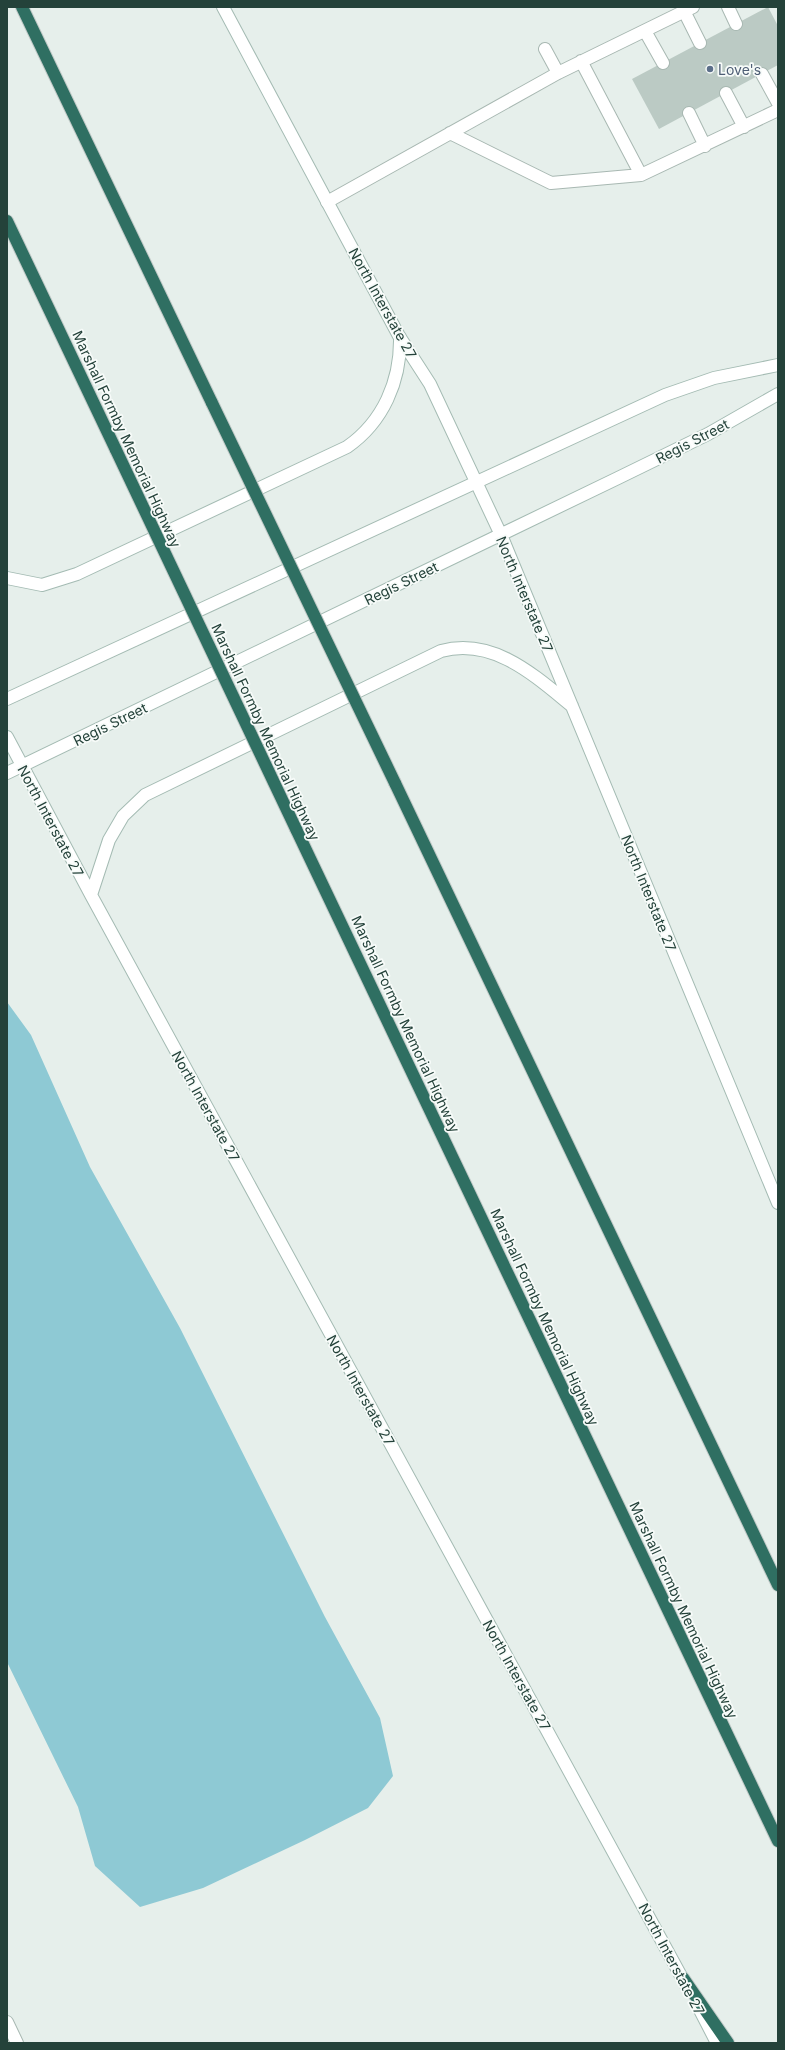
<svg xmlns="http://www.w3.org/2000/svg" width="785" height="2050" viewBox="0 0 785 2050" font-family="Inter,sans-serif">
<rect width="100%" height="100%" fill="#e6efeb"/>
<path fill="#8ec9d4" d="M 7,1002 L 31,1035 L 90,1167 L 180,1328 L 325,1617 L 380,1718 L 393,1776 L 368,1808 L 305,1840 L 203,1888 L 140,1907 L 95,1866 L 78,1807 L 7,1662 Z"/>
<path fill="#bbcac4" d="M 768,7 L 778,26 L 778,65 L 659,129 L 632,79 Z"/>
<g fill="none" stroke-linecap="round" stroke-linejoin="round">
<defs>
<path id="service" d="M 728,7 L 736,24
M 684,11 L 700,43
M 645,31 L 663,63
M 545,49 L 558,73
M 762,74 L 778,103
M 726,93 L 744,127
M 689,113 L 705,146
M 450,133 L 551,183 L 641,175 L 581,61
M 641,175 L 778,110
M 327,202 L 558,73 L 693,7"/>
<path id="minor" d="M 7,2022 L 17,2043"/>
<path id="secondary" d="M 223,7 L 399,336 L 430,384 L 501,535 L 778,1203
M 7,578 L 42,585 L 77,574 L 347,447 C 383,422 401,381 400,337
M 7,699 L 665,395 L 714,378 L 778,365
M 7,737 L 91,895 L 687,1987
M 7,773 L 618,478 L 708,434 L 778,394
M 91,895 L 109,840 L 123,816 L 145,795 L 441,651 C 493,637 534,675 572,706
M 699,2008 L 717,2043"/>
<path id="motorway" d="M 22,7 L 212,403
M 7,221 L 116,450
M 395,783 L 778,1585
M 296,829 L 778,1841
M 683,1978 L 728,2043"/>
</defs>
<use href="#service" stroke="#a8b8b2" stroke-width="14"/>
<use href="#minor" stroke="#a8b8b2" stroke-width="14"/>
<use href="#secondary" stroke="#a4bbb3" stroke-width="14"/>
<use href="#motorway" stroke="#c2cac8" stroke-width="14"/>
<use href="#service" stroke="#fff" stroke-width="12"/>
<use href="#minor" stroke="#fff" stroke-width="12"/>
<use href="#secondary" stroke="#fff" stroke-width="12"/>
<use href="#motorway" stroke="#2f6f62" stroke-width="12"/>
<defs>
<path id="motorway-bridge" d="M 212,403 L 395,783
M 116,450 L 296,829"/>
</defs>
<use href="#motorway-bridge" stroke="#c2cac8" stroke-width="14" stroke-linecap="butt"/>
<use href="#motorway-bridge" stroke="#2f6f62" stroke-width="12"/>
</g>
<circle fill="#5c6f8a" stroke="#f7fbf9" stroke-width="1.5" cx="710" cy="69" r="4"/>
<g text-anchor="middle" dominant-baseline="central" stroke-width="3.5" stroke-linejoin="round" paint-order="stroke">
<g font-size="14" fill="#4e5e75" stroke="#f7fbf9" text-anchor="start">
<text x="718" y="69">Love's</text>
</g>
<g font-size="14" fill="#24423a" stroke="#f7fbf9">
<text transform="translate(383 303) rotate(61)">North Interstate 27</text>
<text transform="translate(127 439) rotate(65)">Marshall Formby Memorial Highway</text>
<text transform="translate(692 441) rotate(-27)">Regis Street</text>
<text transform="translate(401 583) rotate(-26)">Regis Street</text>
<text transform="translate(525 594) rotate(67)">North Interstate 27</text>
<text transform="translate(110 724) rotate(-26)">Regis Street</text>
<text transform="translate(266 732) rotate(65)">Marshall Formby Memorial Highway</text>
<text transform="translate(51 821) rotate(62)">North Interstate 27</text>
<text transform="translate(649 893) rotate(68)">North Interstate 27</text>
<text transform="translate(406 1024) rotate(65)">Marshall Formby Memorial Highway</text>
<text transform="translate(206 1106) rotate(61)">North Interstate 27</text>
<text transform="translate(545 1317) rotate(65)">Marshall Formby Memorial Highway</text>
<text transform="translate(361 1390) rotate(61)">North Interstate 27</text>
<text transform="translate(684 1610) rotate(65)">Marshall Formby Memorial Highway</text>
<text transform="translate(517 1675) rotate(61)">North Interstate 27</text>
<text transform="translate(672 1959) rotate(62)">North Interstate 27</text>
</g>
</g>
<rect width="785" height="2050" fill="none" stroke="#24423a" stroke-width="16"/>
</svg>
